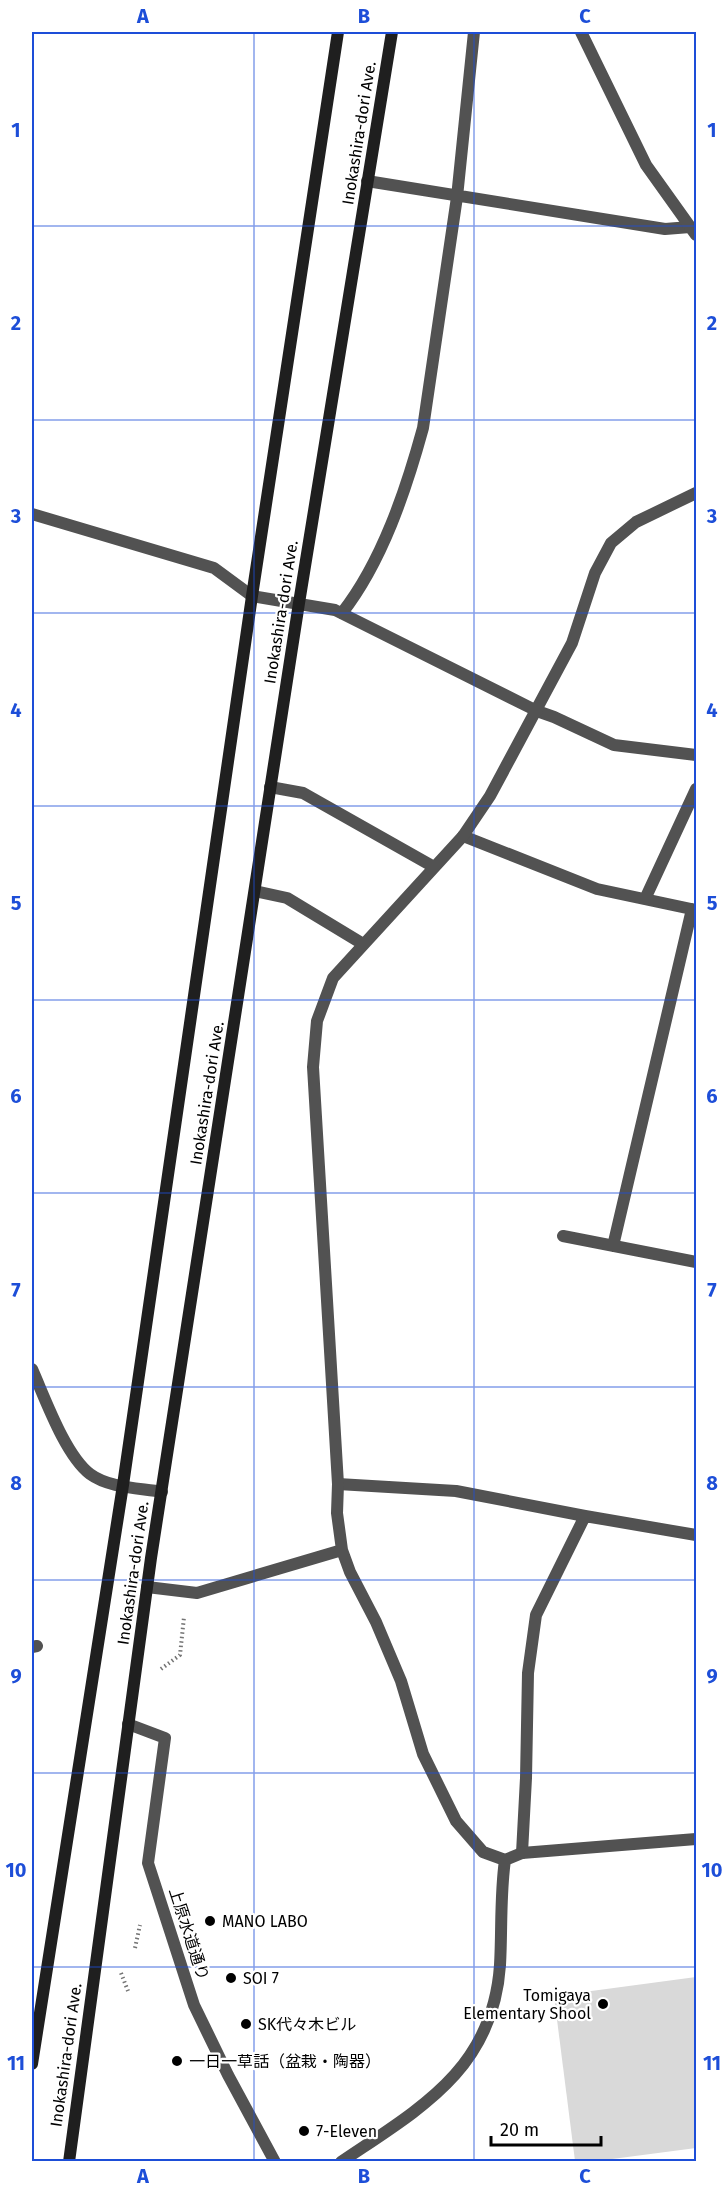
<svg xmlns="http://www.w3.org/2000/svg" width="728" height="2193" viewBox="0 0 728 2193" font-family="'Fira Sans','Noto Sans JP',sans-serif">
<rect width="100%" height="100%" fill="#fff"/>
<path fill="#d9d9d9" d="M 696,1977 L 696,2148 L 597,2161 L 575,2161 L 554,1996 Z"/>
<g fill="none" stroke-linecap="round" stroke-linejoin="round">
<path stroke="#747474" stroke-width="4" stroke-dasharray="1.5 3" stroke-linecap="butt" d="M 161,1669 L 180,1655 L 184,1617
M 135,1948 L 140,1925
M 121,1973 L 128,1991"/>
<path stroke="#525252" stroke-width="12" d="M 367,181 L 665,229 L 690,227
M 342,613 C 382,562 406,490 423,428 L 457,197 L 474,32
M 537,711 L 554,717 L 614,745 L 696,755
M 463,836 L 597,889 L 696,910
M 645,899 L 696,789
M 563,1236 L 696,1262
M 613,1246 L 692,909
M 338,1484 L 456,1491 L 585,1516 L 696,1535
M 32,1647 L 37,1646
M 522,1853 L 526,1778 L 528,1673 L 536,1615 L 585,1516"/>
<path stroke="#525252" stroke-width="12" d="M 581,32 L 646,165 L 696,235
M 696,493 L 636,522 L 611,543 L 595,573 L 572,643 L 490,796 L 463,836 L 333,978 L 317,1021 L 313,1067 L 338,1484 L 337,1513 L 342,1550 L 350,1572 L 376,1622 L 401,1681 L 423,1754 L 456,1821 L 483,1852 L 505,1860 L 522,1853 L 696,1839
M 32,514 L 214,568 L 252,596 L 335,610 L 537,711
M 270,787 L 303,793 L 434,867
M 255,891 L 287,898 L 363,944
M 147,1587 L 197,1593 L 342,1550
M 128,1724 L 165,1738 L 148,1863 L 194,2005 L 228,2075 L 275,2162
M 341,2162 C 419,2109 493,2070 500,1965 C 502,1930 500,1895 505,1860"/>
<path stroke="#525252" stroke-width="12" d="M 32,1369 C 45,1398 65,1455 90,1474 C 109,1488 139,1488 162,1492"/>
<path stroke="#1f1f1f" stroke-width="12" d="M 32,2064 L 123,1485 L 252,596 L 338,32
M 69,2162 L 151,1558 L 299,603 L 392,32"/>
</g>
<path fill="none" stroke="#1d4ed8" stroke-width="1.5" stroke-opacity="0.55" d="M 254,32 L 254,2162M 474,32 L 474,2162M 32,226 L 696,226M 32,420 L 696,420M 32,613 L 696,613M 32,806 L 696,806M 32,1000 L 696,1000M 32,1193 L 696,1193M 32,1387 L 696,1387M 32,1580 L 696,1580M 32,1773 L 696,1773M 32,1967 L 696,1967"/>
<g fill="#000" stroke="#fff" stroke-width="2">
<circle cx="210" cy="1921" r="6"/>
<circle cx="231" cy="1978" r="6"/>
<circle cx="603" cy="2004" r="6"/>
<circle cx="246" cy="2024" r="6"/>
<circle cx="177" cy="2061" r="6"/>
<circle cx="304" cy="2131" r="6"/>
</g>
<g text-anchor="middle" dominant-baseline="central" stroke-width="4.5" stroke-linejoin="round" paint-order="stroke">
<g font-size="16" fill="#000" stroke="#fff">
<text transform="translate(359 133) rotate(-81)">Inokashira-dori Ave.</text>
<text transform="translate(281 612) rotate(-81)">Inokashira-dori Ave.</text>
<text transform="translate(207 1093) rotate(-81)">Inokashira-dori Ave.</text>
<text transform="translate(133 1573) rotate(-82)">Inokashira-dori Ave.</text>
<text transform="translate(189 1934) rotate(72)">上原水道通り</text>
<text transform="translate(66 2055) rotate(-82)">Inokashira-dori Ave.</text>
</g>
<g font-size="16" fill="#000" stroke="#fff" text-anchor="start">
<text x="222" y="1921">MANO LABO</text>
<text x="243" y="1978">SOI 7</text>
<text x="591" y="1995" text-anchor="end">Tomigaya<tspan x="591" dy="18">Elementary Shool</tspan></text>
<text x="258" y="2024">SK代々木ビル</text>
<text x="189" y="2061">一日一草話（盆栽・陶器）</text>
<text x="316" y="2131">7-Eleven</text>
</g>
</g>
<rect width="728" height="2193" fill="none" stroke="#ffffff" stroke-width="66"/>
<path d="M491 2136v9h110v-9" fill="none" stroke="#000000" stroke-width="3"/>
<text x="500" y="2136" font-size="18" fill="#000000" stroke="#ffffff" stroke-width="4.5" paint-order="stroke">20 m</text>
<rect x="33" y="33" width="662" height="2127" fill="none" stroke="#1d4ed8" stroke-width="2"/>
<g font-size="20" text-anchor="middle" font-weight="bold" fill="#1d4ed8">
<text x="143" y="23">A</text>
<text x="364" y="23">B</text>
<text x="585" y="23">C</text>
<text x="16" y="137">1</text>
<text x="712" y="137">1</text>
<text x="16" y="330">2</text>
<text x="712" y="330">2</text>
<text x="16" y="523">3</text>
<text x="712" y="523">3</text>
<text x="16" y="717">4</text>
<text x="712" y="717">4</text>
<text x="16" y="910">5</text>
<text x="712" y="910">5</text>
<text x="16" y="1103">6</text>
<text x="712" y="1103">6</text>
<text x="16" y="1297">7</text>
<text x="712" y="1297">7</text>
<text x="16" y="1490">8</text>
<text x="712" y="1490">8</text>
<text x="16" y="1683">9</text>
<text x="712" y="1683">9</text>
<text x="16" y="1877">10</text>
<text x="712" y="1877">10</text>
<text x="16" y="2070">11</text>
<text x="712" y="2070">11</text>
<text x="143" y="2183">A</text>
<text x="364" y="2183">B</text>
<text x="585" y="2183">C</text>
</g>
</svg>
